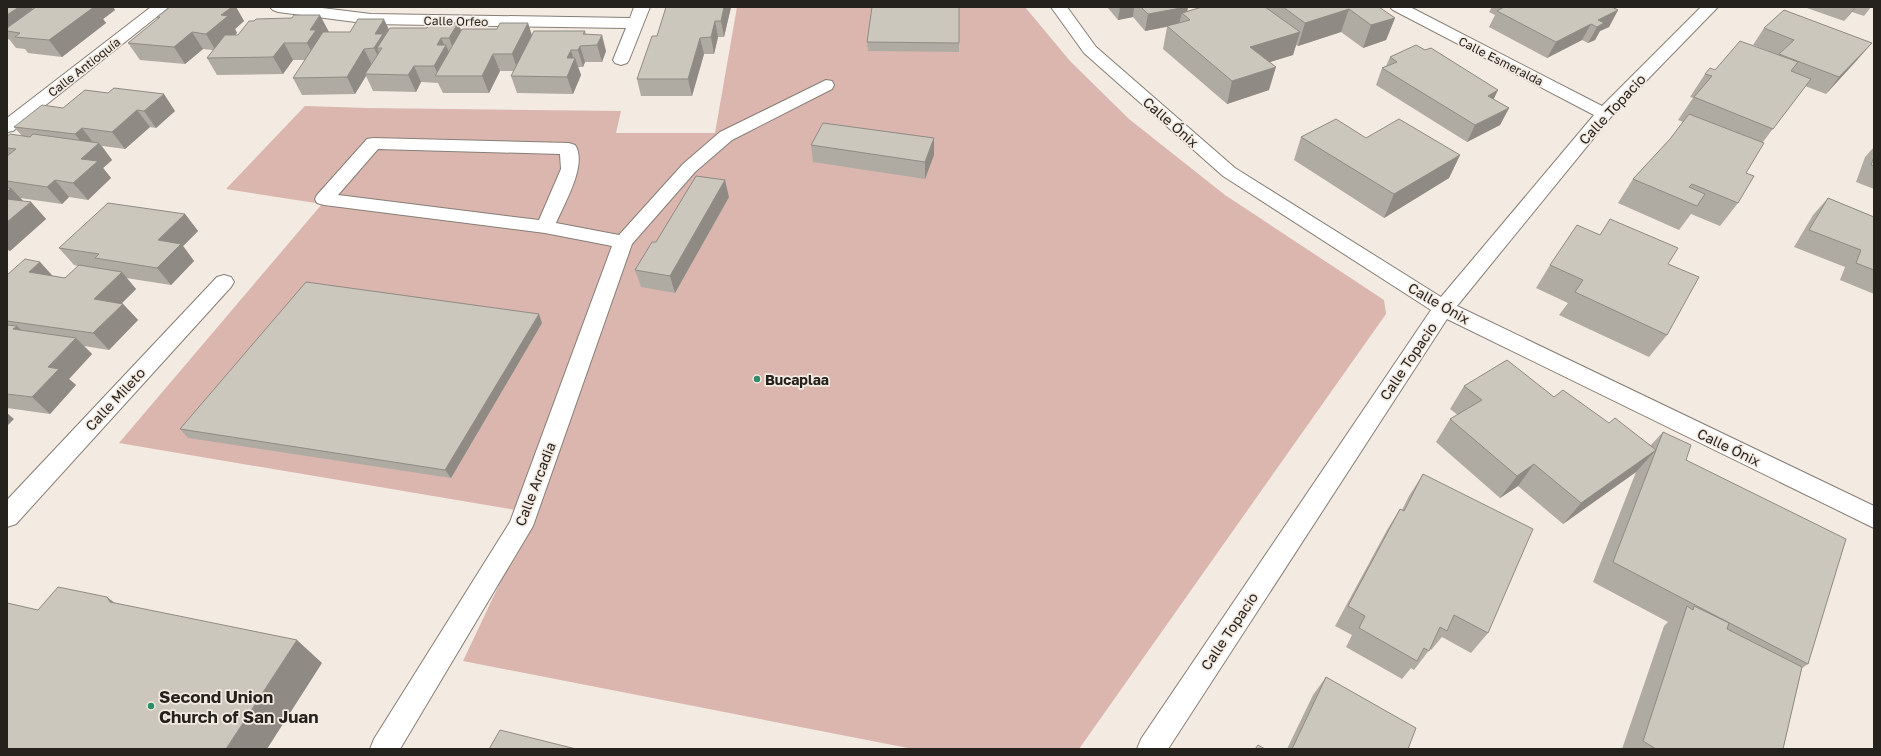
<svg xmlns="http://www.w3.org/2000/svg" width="1881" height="756" viewBox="0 0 1881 756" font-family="'Golos Text',sans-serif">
<rect width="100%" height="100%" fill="#f3eae1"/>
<path fill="#dab6af" d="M 737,7 L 1025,7 L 1070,61 L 1129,119 L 1225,195 L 1384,300 L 1386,314 L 1079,749 L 913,749 L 463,661 L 533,513 L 119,443 L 322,204 L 226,189 L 305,106 L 367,108 L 621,111 L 616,133 L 715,133 Z"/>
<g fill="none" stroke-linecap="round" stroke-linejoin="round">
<defs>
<path id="minor" d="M 151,7 L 169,7 L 13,131 L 7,132 L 7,118 Z
M 270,7 L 314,7 L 371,14 L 630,18 L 634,7 L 650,7 L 629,60 L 627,63 L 621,65 L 615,63 L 613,60 L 626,28 L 371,24 L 278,12 L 273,10 Z
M 1051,7 L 1067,7 L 1096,47 L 1235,168 L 1441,297 L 1594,115 L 1393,10 L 1390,7 L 1410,7 L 1602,106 L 1701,7 L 1718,7 L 1610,118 L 1457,306 L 1874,506 L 1874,528 L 1447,319 L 1168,749 L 1137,749 L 1141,739 L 1431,310 L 1223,176 L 1084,53 Z
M 826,80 L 832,81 L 834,85 L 832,89 L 732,140 L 695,172 L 632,244 L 533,526 L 400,749 L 370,749 L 374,739 L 510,522 L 612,246 L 545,233 L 324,205 L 317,203 L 315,199 L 317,195 L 367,139 L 373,138 L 569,143 L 575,145 C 588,164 564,204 556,223 L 619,235 L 683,164 L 720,132 ZM 378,149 L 560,154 L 561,169 L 539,220 L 338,195 Z
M 224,275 L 231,277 L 234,282 L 231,287 L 16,524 L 7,527 L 7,500 L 217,277 Z"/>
</defs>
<use href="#minor" stroke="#867e76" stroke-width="2"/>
<use href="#minor" fill="#fff" fill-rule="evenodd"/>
</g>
<path fill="#afaba3" d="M 7,7 L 113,7 L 115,10 L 103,19 L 106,23 L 62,57 L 28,53 L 25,49 L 16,48 L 9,39 L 7,40 Z
M 170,7 L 236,7 L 244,21 L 235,29 L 237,33 L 235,35 L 329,32 L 350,32 L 389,30 L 427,28 L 458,23 L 461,30 L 497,29 L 528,23 L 532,35 L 585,31 L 586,34 L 606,51 L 602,62 L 585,62 L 583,67 L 578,67 L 581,75 L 573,94 L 517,93 L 511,76 L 514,71 L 500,71 L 489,93 L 443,93 L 438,83 L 421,82 L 416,92 L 373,91 L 366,76 L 355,94 L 302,95 L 293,78 L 305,60 L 293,60 L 283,74 L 217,75 L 207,58 L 213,50 L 203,49 L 185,64 L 140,60 L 128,43 L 158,19 L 157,17 Z
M 666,7 L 731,7 L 724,37 L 718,37 L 714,54 L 704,54 L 692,96 L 641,96 L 637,79 L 657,36 Z
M 1107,7 L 1188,7 L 1187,11 L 1202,7 L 1379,7 L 1395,18 L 1386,40 L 1363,48 L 1341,32 L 1298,46 L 1296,45 L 1293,55 L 1270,62 L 1269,90 L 1227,104 L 1163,49 L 1167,27 L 1145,31 L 1133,17 L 1118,20 Z
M 1492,7 L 1612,7 L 1618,10 L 1609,27 L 1600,31 L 1595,40 L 1588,43 L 1582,40 L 1547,58 L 1489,27 L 1495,15 L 1489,12 Z
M 1804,7 L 1871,7 L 1864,16 L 1852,12 L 1844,21 Z
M 1764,28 L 1858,59 L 1826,94 L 1805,86 L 1763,142 L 1746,173 L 1738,203 L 1720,226 L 1691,214 L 1679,230 L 1618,203 L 1633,179 L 1670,139 L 1683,122 L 1678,120 L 1693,98 L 1690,97 L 1705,74 L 1715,70 L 1778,55 L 1753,45 Z
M 867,42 L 959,43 L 959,52 L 868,51 Z
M 1390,57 L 1498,90 L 1493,99 L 1509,108 L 1500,125 L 1467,142 L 1376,85 L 1382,68 L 1386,66 Z
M 63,108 L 175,111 L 156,128 L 150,127 L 125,149 L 102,146 L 112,160 L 103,168 L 111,178 L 88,200 L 69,197 L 62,204 L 20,198 L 23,201 L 31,202 L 46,219 L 10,251 L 7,250 L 7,136 L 22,136 L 14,127 Z
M 1301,137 L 1366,138 L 1460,155 L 1449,178 L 1384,218 L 1294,160 Z
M 811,145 L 934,155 L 925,179 L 813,162 Z
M 1874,147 L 1874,189 L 1856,182 L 1865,157 Z
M 729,197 L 675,293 L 641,287 L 635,270 L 656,242 Z
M 1828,198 L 1874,217 L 1874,294 L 1840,280 L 1845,267 L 1794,247 L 1813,215 Z
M 185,214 L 198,231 L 183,246 L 194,261 L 171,285 L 126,278 L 136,289 L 122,303 L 138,320 L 109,350 L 84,346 L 92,354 L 69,379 L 76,385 L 50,414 L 7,408 L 7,275 L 40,262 L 53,276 L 65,278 L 78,266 L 74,265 L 59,248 Z
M 1668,264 L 1667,335 L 1649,357 L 1559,315 L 1568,303 L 1536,288 L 1550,265 Z
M 542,323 L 451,478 L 188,438 L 180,429 Z
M 1464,386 L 1554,397 L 1609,423 L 1651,445 L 1663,432 L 1686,460 L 1808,664 L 1802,668 L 1783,749 L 1622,749 L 1664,626 L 1668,622 L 1593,582 L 1636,472 L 1563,524 L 1518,486 L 1500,498 L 1436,442 L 1450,419 L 1458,415 L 1450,409 Z
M 1423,474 L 1488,633 L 1471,653 L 1442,637 L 1431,650 L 1430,649 L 1414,670 L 1411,668 L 1402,679 L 1346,647 L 1352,635 L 1335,626 L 1387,530 L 1400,509 L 1402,510 L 1409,496 Z
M 1326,677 L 1408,749 L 1287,749 L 1313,695 Z"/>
<path fill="#8f8b84" d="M 19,7 L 31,7 L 39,18 L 7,31 L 7,15 Z
M 88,7 L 113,7 L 115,10 L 103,19 L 106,23 L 62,57 L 49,40 Z
M 232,7 L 236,7 L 244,21 L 235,29 L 237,33 L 216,51 L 206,34 L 221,15 Z
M 724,7 L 731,7 L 724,37 L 721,21 Z
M 1120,7 L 1134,7 L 1133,17 L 1118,20 Z
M 1186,7 L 1188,7 L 1186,17 L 1182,13 L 1179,24 L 1145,31 L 1148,14 Z
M 1855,7 L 1856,7 L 1844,21 Z
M 1349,9 L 1341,32 L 1298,46 L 1305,23 Z
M 1618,10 L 1609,27 L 1600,31 L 1595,40 L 1588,43 L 1597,27 L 1598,20 Z
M 320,15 L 329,32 L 322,42 L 316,60 L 307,43 L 310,30 Z
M 1395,18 L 1386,40 L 1363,48 L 1371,25 Z
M 384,19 L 392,36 L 382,48 L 377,48 L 384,63 L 382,65 L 374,48 L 375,34 Z
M 715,21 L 718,37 L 714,54 L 711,37 Z
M 458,23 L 465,39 L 456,55 L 449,38 Z
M 528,23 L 533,40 L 518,71 L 512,54 Z
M 1591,24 L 1582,40 L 1547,58 L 1556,42 Z
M 192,32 L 203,49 L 185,64 L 174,47 Z
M 1300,32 L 1293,55 L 1244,70 L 1250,47 Z
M 602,35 L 606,51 L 602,62 L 597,45 Z
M 441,38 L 445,47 L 446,45 L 453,62 L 439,76 L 434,66 L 437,45 Z
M 700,38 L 704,54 L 692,96 L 688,79 Z
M 284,43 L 293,60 L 283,74 L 273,57 Z
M 1872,43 L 1858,59 L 1826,94 L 1839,77 Z
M 580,46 L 585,62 L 583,67 L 578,50 Z
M 364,49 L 372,65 L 365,74 L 366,76 L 355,94 L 347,77 Z
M 571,50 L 574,60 L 575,58 L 581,75 L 573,94 L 567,77 L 567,58 Z
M 493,54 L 500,71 L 489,93 L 482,76 Z
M 414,66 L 421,82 L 416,92 L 408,75 Z
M 1276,67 L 1269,90 L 1227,104 L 1232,81 Z
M 1498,90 L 1490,107 L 1488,96 Z
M 164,94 L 175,111 L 156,128 L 144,111 Z
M 1509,108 L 1500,125 L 1467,142 L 1475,125 Z
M 137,110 L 150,127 L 125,149 L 112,132 Z
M 82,128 L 95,145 L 88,151 L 75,134 Z
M 934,138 L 934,155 L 925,179 L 925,162 Z
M 99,143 L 112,160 L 103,168 L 111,178 L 88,200 L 73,183 L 81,159 Z
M 1460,155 L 1449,178 L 1384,218 L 1394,194 Z
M 55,180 L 69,197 L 62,204 L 47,187 Z
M 725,180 L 729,197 L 675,293 L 670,276 Z
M 11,188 L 27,205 L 7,206 L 7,192 Z
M 31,202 L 46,219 L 10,251 L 7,248 L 7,222 Z
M 185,214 L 198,231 L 183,246 L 194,261 L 171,285 L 157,268 L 158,240 Z
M 40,262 L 55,279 L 29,272 Z
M 122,272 L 136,289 L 109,316 L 94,299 Z
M 123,304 L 138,320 L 109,350 L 93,333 Z
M 539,314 L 542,323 L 451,478 L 445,470 Z
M 17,326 L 34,343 L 13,329 Z
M 76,338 L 92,354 L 69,379 L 76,385 L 50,414 L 32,397 L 48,367 Z
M 7,413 L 14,419 L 7,426 Z
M 1656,450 L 1636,472 L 1563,524 L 1581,503 Z
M 1534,464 L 1518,486 L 1500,498 L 1517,476 Z
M 107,597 L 138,621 L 110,602 Z
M 297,640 L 322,663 L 267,749 L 226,749 Z"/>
<path fill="#ccc7bd" stroke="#8f8b84" d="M 7,7 L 19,7 L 7,15 Z
M 36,7 L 94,7 L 49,40 L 15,37 L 20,33 L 7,31 L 7,28 Z
M 170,7 L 232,7 L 221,15 L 228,16 L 206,34 L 192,32 L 174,47 L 128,43 L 160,17 L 157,17 Z
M 666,7 L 724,7 L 721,21 L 715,21 L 711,37 L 700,38 L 688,79 L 637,79 L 652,36 L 657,36 Z
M 872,7 L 959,7 L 959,43 L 867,42 Z
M 1141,7 L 1186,7 L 1148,14 Z
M 1202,7 L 1265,7 L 1300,32 L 1250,47 L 1276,67 L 1232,81 L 1167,26 L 1190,20 L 1182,13 Z
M 1283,7 L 1379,7 L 1395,18 L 1371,25 L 1349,9 L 1305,23 Z
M 1504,7 L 1612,7 L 1618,10 L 1598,20 L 1604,23 L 1597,27 L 1591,24 L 1556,42 L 1497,11 Z
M 1784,10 L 1872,43 L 1839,77 L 1779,54 L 1794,40 L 1764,28 Z
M 294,15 L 320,15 L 310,30 L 316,30 L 307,43 L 284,43 L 273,57 L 207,58 L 225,35 L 238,35 L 249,21 L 254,21 L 256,19 L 292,18 Z
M 358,19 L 384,19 L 375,34 L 383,34 L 374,48 L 364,49 L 347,77 L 293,78 L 323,32 L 350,32 Z
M 431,22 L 458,23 L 449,38 L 441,38 L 437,45 L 446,45 L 434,66 L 414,66 L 408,75 L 365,74 L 382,48 L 377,48 L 390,28 L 427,28 Z
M 500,23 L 528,23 L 512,54 L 493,54 L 482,76 L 435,76 L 462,29 L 497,29 Z
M 534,31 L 585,31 L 583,34 L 602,35 L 597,45 L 580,46 L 578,50 L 571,50 L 567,58 L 575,58 L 567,77 L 511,76 Z
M 1740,41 L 1798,62 L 1791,71 L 1811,79 L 1773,129 L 1694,97 L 1712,76 L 1705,74 L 1710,68 L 1715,70 Z
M 1416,45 L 1425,50 L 1431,48 L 1498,90 L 1488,96 L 1509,108 L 1475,125 L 1382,68 L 1397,62 L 1390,57 Z
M 114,88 L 164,94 L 144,111 L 137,110 L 112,132 L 82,128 L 75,134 L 14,127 L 42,105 L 63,108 L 85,90 L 108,93 Z
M 1689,114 L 1764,143 L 1746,173 L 1754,176 L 1738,203 L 1692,184 L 1689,187 L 1705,194 L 1697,206 L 1633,179 L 1670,139 Z
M 1336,119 L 1366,138 L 1399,119 L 1460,155 L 1394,194 L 1301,137 Z
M 823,123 L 934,138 L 925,162 L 811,145 Z
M 10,134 L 30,137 L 33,134 L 99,143 L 81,159 L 98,161 L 73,183 L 55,180 L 47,187 L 7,181 L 7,156 L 16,149 L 7,148 L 7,136 Z
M 1874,157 L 1874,166 L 1871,165 Z
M 696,176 L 725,180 L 670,276 L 635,270 L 652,242 L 656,242 Z
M 7,188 L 11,188 L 7,192 Z
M 1828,198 L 1874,217 L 1874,270 L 1856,263 L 1861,250 L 1809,230 Z
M 7,199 L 31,202 L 7,222 Z
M 108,203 L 185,214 L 158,240 L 181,244 L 157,268 L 95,258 L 99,254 L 59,248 Z
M 1610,219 L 1678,248 L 1668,264 L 1699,277 L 1667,335 L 1575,292 L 1583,280 L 1550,265 L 1577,225 L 1600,235 Z
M 25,259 L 40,262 L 29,272 L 65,278 L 79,265 L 122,272 L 94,299 L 123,304 L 93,333 L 7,321 L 7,275 Z
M 306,282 L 539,314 L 445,470 L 180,429 Z
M 7,325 L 17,326 L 13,329 L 76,338 L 48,367 L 59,369 L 32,397 L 7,394 Z
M 1507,360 L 1554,397 L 1563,390 L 1609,423 L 1615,418 L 1656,450 L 1663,432 L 1691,445 L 1686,460 L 1846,539 L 1808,664 L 1613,562 L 1656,450 L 1581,503 L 1534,464 L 1517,476 L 1450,419 L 1482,400 L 1464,386 Z
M 1423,474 L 1533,529 L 1488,633 L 1454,615 L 1447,631 L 1440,627 L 1429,651 L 1424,648 L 1417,661 L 1359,628 L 1365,616 L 1348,606 L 1400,509 L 1404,511 Z
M 58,587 L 107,597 L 110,602 L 297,640 L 226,749 L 7,749 L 7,603 L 38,610 Z
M 1687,606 L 1693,610 L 1694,606 L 1729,623 L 1727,629 L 1802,667 L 1783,749 L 1656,749 L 1643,741 Z
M 1326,677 L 1416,728 L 1408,749 L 1292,749 Z
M 500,730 L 576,749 L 489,749 Z
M 1258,745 L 1265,749 L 1255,749 Z"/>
<g fill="#2d8f69" stroke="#f3eae1" stroke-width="1.5">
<circle cx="757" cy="379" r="4"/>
<circle cx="151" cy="706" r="4"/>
</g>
<g text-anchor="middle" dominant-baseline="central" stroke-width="3.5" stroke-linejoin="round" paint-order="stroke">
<g font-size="12" fill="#25221e" stroke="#f3eae1">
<text transform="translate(456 21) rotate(1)">Calle Orfeo</text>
<text transform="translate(1501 61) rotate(27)">Calle Esmeralda</text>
<text transform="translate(84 67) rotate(-38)">Calle Antioquía</text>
</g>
<g font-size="14" fill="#25221e" stroke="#f3eae1">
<text transform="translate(1612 109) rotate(-47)">Calle Topacio</text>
<text transform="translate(1171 122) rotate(41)">Calle Ónix</text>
<text transform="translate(1439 303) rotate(30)">Calle Ónix</text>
<text transform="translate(1408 361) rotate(-56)">Calle Topacio</text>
<text transform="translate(115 399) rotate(-47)">Calle Mileto</text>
<text transform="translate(1729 447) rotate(26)">Calle Ónix</text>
<text transform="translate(535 484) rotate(-69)">Calle Arcadia</text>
<text transform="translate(1229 631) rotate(-56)">Calle Topacio</text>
</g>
<g font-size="14" font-weight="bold" fill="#25221e" stroke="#f3eae1" text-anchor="start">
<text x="765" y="379">Bucaplaa</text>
</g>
<g font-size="17" font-weight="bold" fill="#25221e" stroke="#f3eae1" text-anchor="start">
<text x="159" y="696">Second Union<tspan x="159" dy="20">Church of San Juan</tspan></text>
</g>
</g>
<rect width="1881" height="756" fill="none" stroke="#25221e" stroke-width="16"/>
</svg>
